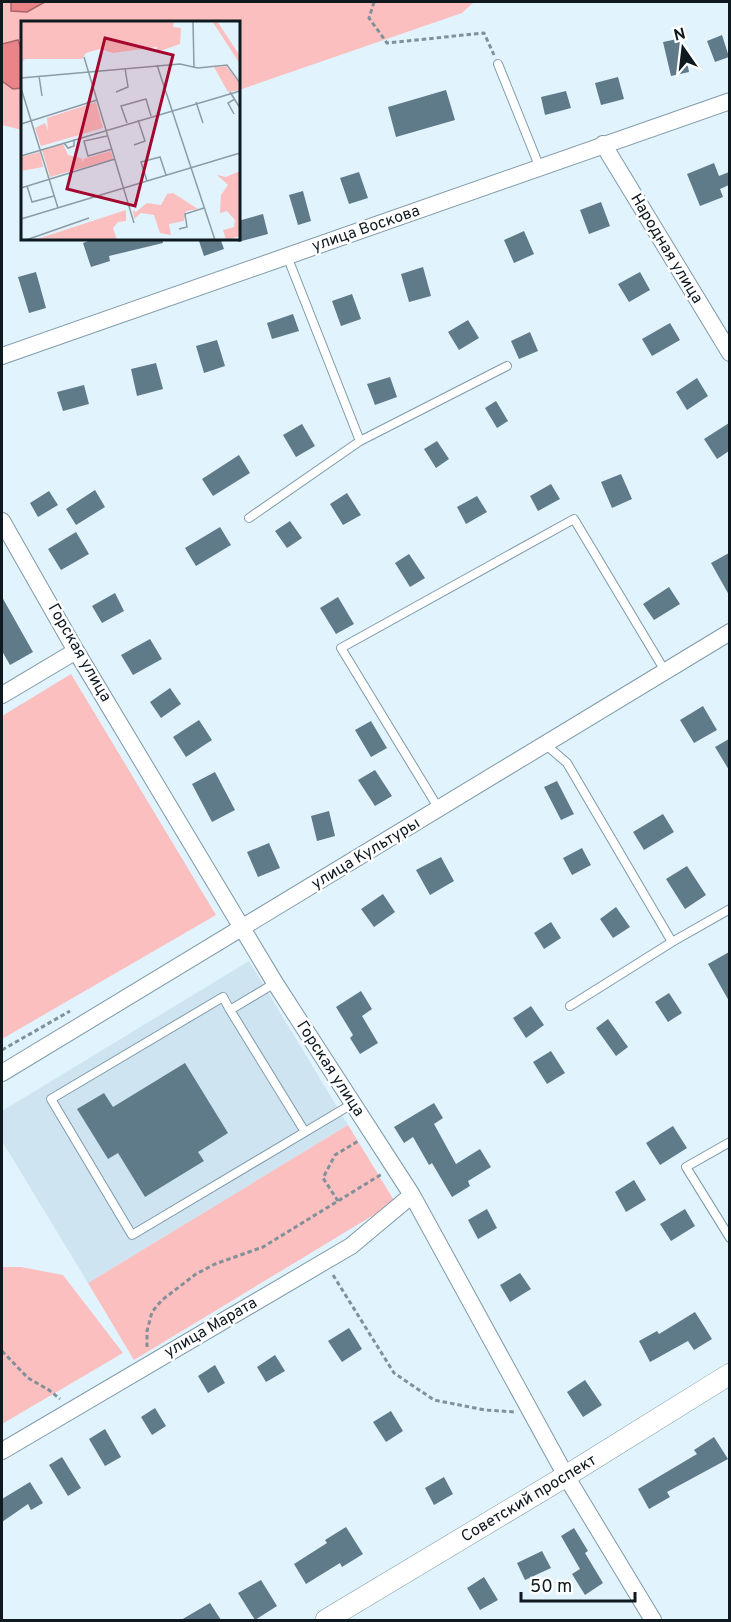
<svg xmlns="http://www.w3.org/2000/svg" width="731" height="1622" viewBox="0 0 731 1622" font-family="Overpass,sans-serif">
<rect width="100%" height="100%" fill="#e1f3fd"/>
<path fill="#cee5f1" d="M 249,961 L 348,1125 L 88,1283 L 2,1141 L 2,1111 Z"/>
<path fill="#fcbfbf" d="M 2,2 L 11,2 L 11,11 L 27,12 L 45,2 L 474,2 L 462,13 L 239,90 L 238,22 L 22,22 L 22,51 L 17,40 L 2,44 Z
M 2,81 L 13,89 L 22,88 L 22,130 L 2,125 Z
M 71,674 L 216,915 L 2,1039 L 2,716 Z
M 348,1125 L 395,1202 L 134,1360 L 88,1283 Z
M 2,1267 L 21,1267 L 63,1275 L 123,1353 L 2,1424 Z"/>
<path fill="#eb8488" stroke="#a96469" stroke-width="1.5" d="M 11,2 L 45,2 L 27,12 L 11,11 Z
M 18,40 L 22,51 L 22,88 L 13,89 L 2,81 L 2,44 Z"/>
<path fill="#5f7a89" d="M 722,35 L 729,57 L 715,62 L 707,41 Z
M 682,38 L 689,72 L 671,76 L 663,42 Z
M 618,77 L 624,99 L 601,105 L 595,83 Z
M 446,90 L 455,120 L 396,137 L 388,107 Z
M 566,91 L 571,108 L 545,115 L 541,97 Z
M 714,163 L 719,176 L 729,172 L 729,185 L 720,189 L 723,197 L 700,206 L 687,174 Z
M 359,172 L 368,198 L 349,204 L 340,178 Z
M 303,191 L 311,221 L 298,225 L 289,195 Z
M 601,202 L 610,226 L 589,234 L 580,210 Z
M 263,214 L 268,234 L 238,242 L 238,221 Z
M 524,231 L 534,254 L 514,263 L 504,240 Z
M 96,238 L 162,238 L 163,243 L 109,256 L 110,261 L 91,267 L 83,243 Z
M 198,238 L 220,238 L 224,249 L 204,256 Z
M 423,267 L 431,296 L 409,302 L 401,274 Z
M 36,272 L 46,308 L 29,313 L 18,277 Z
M 640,272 L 650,290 L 629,302 L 618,284 Z
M 352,294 L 361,319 L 341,326 L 332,301 Z
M 293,314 L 299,331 L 272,339 L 267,323 Z
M 468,320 L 479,338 L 459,350 L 448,332 Z
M 670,323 L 680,340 L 652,356 L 642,339 Z
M 530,332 L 538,351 L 519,359 L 511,341 Z
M 217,340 L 225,366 L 204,373 L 196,346 Z
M 156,363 L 163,389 L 137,396 L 131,369 Z
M 390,377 L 397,397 L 375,405 L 367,384 Z
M 697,378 L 708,396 L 687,410 L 676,392 Z
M 84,385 L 89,404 L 63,411 L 57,392 Z
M 496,401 L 508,421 L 497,428 L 485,408 Z
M 729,423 L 729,451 L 717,459 L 704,439 Z
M 302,424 L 315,446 L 296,457 L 283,435 Z
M 437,441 L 449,459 L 436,468 L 424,449 Z
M 239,455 L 250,473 L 213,496 L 202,479 Z
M 621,474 L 632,499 L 612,508 L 601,482 Z
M 551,484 L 560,499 L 538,511 L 530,496 Z
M 95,490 L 105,507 L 76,525 L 66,509 Z
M 49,491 L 58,505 L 38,517 L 30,503 Z
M 347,493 L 361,515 L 343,525 L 330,504 Z
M 477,496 L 487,512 L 466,524 L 457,507 Z
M 290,521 L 302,538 L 287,548 L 275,531 Z
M 220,527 L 231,545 L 196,566 L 185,548 Z
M 76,532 L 89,554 L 61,570 L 48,549 Z
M 729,553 L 729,595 L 711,563 Z
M 409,554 L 425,578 L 410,587 L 395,563 Z
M 669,587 L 680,604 L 654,620 L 643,604 Z
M 115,593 L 124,611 L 102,623 L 92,606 Z
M 2,597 L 33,652 L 10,665 L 2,651 Z
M 338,597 L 354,624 L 336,634 L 320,608 Z
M 150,639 L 162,659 L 133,675 L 121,655 Z
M 170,688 L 181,704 L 161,718 L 150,702 Z
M 703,706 L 717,730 L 694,743 L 680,720 Z
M 199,720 L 212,740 L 186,757 L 173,737 Z
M 371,721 L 387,748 L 371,757 L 355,730 Z
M 729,739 L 729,770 L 715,747 Z
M 375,770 L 392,796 L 375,806 L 358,780 Z
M 215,772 L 235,810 L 212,822 L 192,784 Z
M 557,781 L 574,814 L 561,820 L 544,787 Z
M 329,811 L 335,836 L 317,841 L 311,816 Z
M 663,814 L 674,832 L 644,850 L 633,832 Z
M 269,843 L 280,868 L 258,877 L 247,852 Z
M 582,848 L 591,865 L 572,875 L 563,858 Z
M 441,857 L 454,881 L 430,895 L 416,870 Z
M 687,866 L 706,895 L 685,909 L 666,879 Z
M 383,894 L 395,912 L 374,927 L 361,909 Z
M 616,907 L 630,927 L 613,938 L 600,919 Z
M 551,922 L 561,938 L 544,949 L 534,933 Z
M 729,952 L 729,1001 L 708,964 Z
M 361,991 L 372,1009 L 362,1016 L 378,1043 L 360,1054 L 350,1038 L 353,1035 L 336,1007 Z
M 669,993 L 682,1013 L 668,1022 L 655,1002 Z
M 531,1006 L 544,1025 L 526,1038 L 513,1018 Z
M 608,1019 L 628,1047 L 616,1056 L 596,1028 Z
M 551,1051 L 565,1073 L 547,1084 L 533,1062 Z
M 185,1063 L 228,1133 L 198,1152 L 204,1161 L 145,1197 L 118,1153 L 108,1159 L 77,1109 L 104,1093 L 113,1107 Z
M 434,1103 L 443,1118 L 434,1124 L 456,1164 L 480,1149 L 491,1167 L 468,1181 L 470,1186 L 452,1197 L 432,1163 L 429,1165 L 413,1137 L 404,1143 L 394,1127 Z
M 673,1126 L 687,1148 L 660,1165 L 646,1143 Z
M 634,1180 L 646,1200 L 626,1212 L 615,1192 Z
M 487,1209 L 497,1228 L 478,1239 L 468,1220 Z
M 685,1209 L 695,1226 L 671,1241 L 660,1224 Z
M 520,1273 L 531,1289 L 510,1302 L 500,1285 Z
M 695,1312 L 712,1339 L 694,1350 L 688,1341 L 650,1362 L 639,1341 L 657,1331 L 659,1334 Z
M 349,1328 L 362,1349 L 342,1362 L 328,1341 Z
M 275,1355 L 285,1371 L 266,1382 L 257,1367 Z
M 215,1365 L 225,1383 L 208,1393 L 198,1376 Z
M 585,1380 L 602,1405 L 583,1417 L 567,1392 Z
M 155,1408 L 166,1426 L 152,1435 L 141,1417 Z
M 391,1411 L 403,1431 L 386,1442 L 373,1422 Z
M 105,1429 L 121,1457 L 105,1466 L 89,1439 Z
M 714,1437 L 728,1459 L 667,1492 L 670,1497 L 649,1509 L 638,1489 L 697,1454 L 694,1450 Z
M 62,1457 L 81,1488 L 68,1496 L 49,1465 Z
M 444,1477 L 453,1494 L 434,1505 L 425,1488 Z
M 30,1482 L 43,1503 L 31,1510 L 28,1504 L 2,1522 L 2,1499 Z
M 346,1527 L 363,1554 L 342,1567 L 340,1563 L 306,1584 L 294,1564 L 327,1543 L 325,1540 Z
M 574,1528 L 588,1551 L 585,1553 L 603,1583 L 585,1595 L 572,1574 L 580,1569 L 561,1536 Z
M 542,1551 L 551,1568 L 525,1580 L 517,1563 Z
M 484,1577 L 498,1600 L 480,1610 L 467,1588 Z
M 261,1580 L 277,1606 L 255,1620 L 238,1593 Z
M 210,1603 L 221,1620 L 181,1620 Z"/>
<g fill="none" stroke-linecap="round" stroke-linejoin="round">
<defs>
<path id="service" d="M 498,64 L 540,168
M 360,441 L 507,366
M 249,518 L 360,441 L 287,256
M 545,744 L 567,763 L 672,942 L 570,1006
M 439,809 L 341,648 L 574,519 L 665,671
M 672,942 L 730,909
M 275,983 L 230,1010 L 223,997 L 51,1099 L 132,1235 L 352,1104
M 230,1010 L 305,1132
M 730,1142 L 686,1167 L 730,1238"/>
<path id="minor" d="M 603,144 L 730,353
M 2,356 L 730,101
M 2,521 L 76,651 L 275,983 L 412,1195 L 566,1476 L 653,1620
M 2,695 L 76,651
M 2,1073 L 730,632
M 2,1451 L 351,1246 L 412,1195"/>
<path id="tertiary" d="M 326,1620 L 566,1476 L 730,1374"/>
</defs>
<use href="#service" stroke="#7e9aaa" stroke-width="10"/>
<use href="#minor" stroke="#7e9aaa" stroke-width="18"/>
<use href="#tertiary" stroke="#7e9aaa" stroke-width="22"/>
<path stroke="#829199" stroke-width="3" stroke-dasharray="4.5 3" stroke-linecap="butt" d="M 374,2 L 369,18 L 387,43 L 484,33 L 494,55
M 2,1050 L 70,1011
M 338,1201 L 323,1178 L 335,1155 L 360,1140
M 333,1275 L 394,1373 L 434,1400 L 485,1410 L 515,1412
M 147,1347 L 147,1331 L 152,1312 L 162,1300 L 196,1274 L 215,1264 L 263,1247 L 382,1174
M 2,1351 L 28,1378 L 49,1390 L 60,1399"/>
<use href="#service" stroke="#fff" stroke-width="8"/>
<use href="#minor" stroke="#fff" stroke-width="16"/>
<use href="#tertiary" stroke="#fff" stroke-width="21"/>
</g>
<g text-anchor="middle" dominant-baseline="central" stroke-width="5" stroke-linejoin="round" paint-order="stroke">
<g font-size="16" fill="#0f1a20" stroke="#fff">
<text transform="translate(366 229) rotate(-19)">улица Воскова</text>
<text transform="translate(666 249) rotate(59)">Народная улица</text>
<text transform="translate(79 653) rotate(60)">Горская улица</text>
<text transform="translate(366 854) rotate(-31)">улица Культуры</text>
<text transform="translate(330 1069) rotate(57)">Горская улица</text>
<text transform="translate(211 1328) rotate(-30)">улица Марата</text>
<text transform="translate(529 1499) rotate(-31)">Советский проспект</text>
</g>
</g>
<g transform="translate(21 21)">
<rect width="219" height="219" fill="#e1f3fd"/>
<path d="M 0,0 L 153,0 L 152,6 L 160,7 L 159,23 L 136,31 L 136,26 L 92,32 L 79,28 L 65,32 L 61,38 L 4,38 L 0,42 ZM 191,0 L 196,0 L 219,35 L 219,43 ZM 205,45 L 219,63 L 219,69 L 207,71 L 193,46 ZM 75,81 L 82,107 L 20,125 L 14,107 L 24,102 L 27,109 L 26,97 ZM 42,123 L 47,134 L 60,137 L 63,143 L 62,138 L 90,130 L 92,138 L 29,156 L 21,129 ZM 19,131 L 22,146 L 0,150 L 0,136 ZM 219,150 L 219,215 L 205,219 L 202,209 L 213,206 L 214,199 L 206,190 L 199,192 L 200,174 L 207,164 L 196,154 L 205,156 ZM 152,172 L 177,188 L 165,190 L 163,200 L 148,203 L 150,214 L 139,212 L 133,194 L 120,192 L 113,198 L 112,189 L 115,191 L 126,182 L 140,184 L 146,173 ZM 105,189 L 105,200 L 97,201 L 92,207 L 96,219 L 13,219 Z" fill="#fcbfbf"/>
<path fill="none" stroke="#8d9ca5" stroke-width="1.5" d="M 172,0 L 173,47M 63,36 L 113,202M 136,44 L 194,219M 18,55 L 21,75M 0,57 L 159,43 L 177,47 L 206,44 L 219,62M 0,67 L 37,187M 95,71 L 107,66 L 104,47M 209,71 L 219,87M 175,81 L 182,102M 213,93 L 207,82 L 214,78M 106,102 L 100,85 L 125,78 L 130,95M 0,103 L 76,79M 86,115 L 63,120 L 67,135 L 91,128M 43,122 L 47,127 L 53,125 L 53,118M 113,124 L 124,120 L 117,99M 0,135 L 219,70M 126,160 L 120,141 L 139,136 L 145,154M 6,165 L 11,181 L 33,175M 0,167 L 94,138M 0,198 L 219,132M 158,208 L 166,206 L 164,193 L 183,187M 5,219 L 68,197"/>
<path fill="#a4062e" fill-opacity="0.15" stroke="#a4062e" stroke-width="3" d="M 84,17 L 152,34 L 114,185 L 46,168 Z"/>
<rect width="219" height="219" fill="none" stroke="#0f1a20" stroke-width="3"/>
</g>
<rect width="731" height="1622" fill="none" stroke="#0f1a20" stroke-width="6"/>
<g transform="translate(683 48) rotate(346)" stroke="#ffffff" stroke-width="4.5" paint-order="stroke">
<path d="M0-4.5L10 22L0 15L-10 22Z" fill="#0f1a20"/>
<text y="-9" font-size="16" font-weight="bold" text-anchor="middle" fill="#0f1a20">N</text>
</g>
<path d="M521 1592v9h114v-9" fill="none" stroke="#0f1a20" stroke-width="3"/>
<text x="530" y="1592" font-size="18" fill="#0f1a20" stroke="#ffffff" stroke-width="4.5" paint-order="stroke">50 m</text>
</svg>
